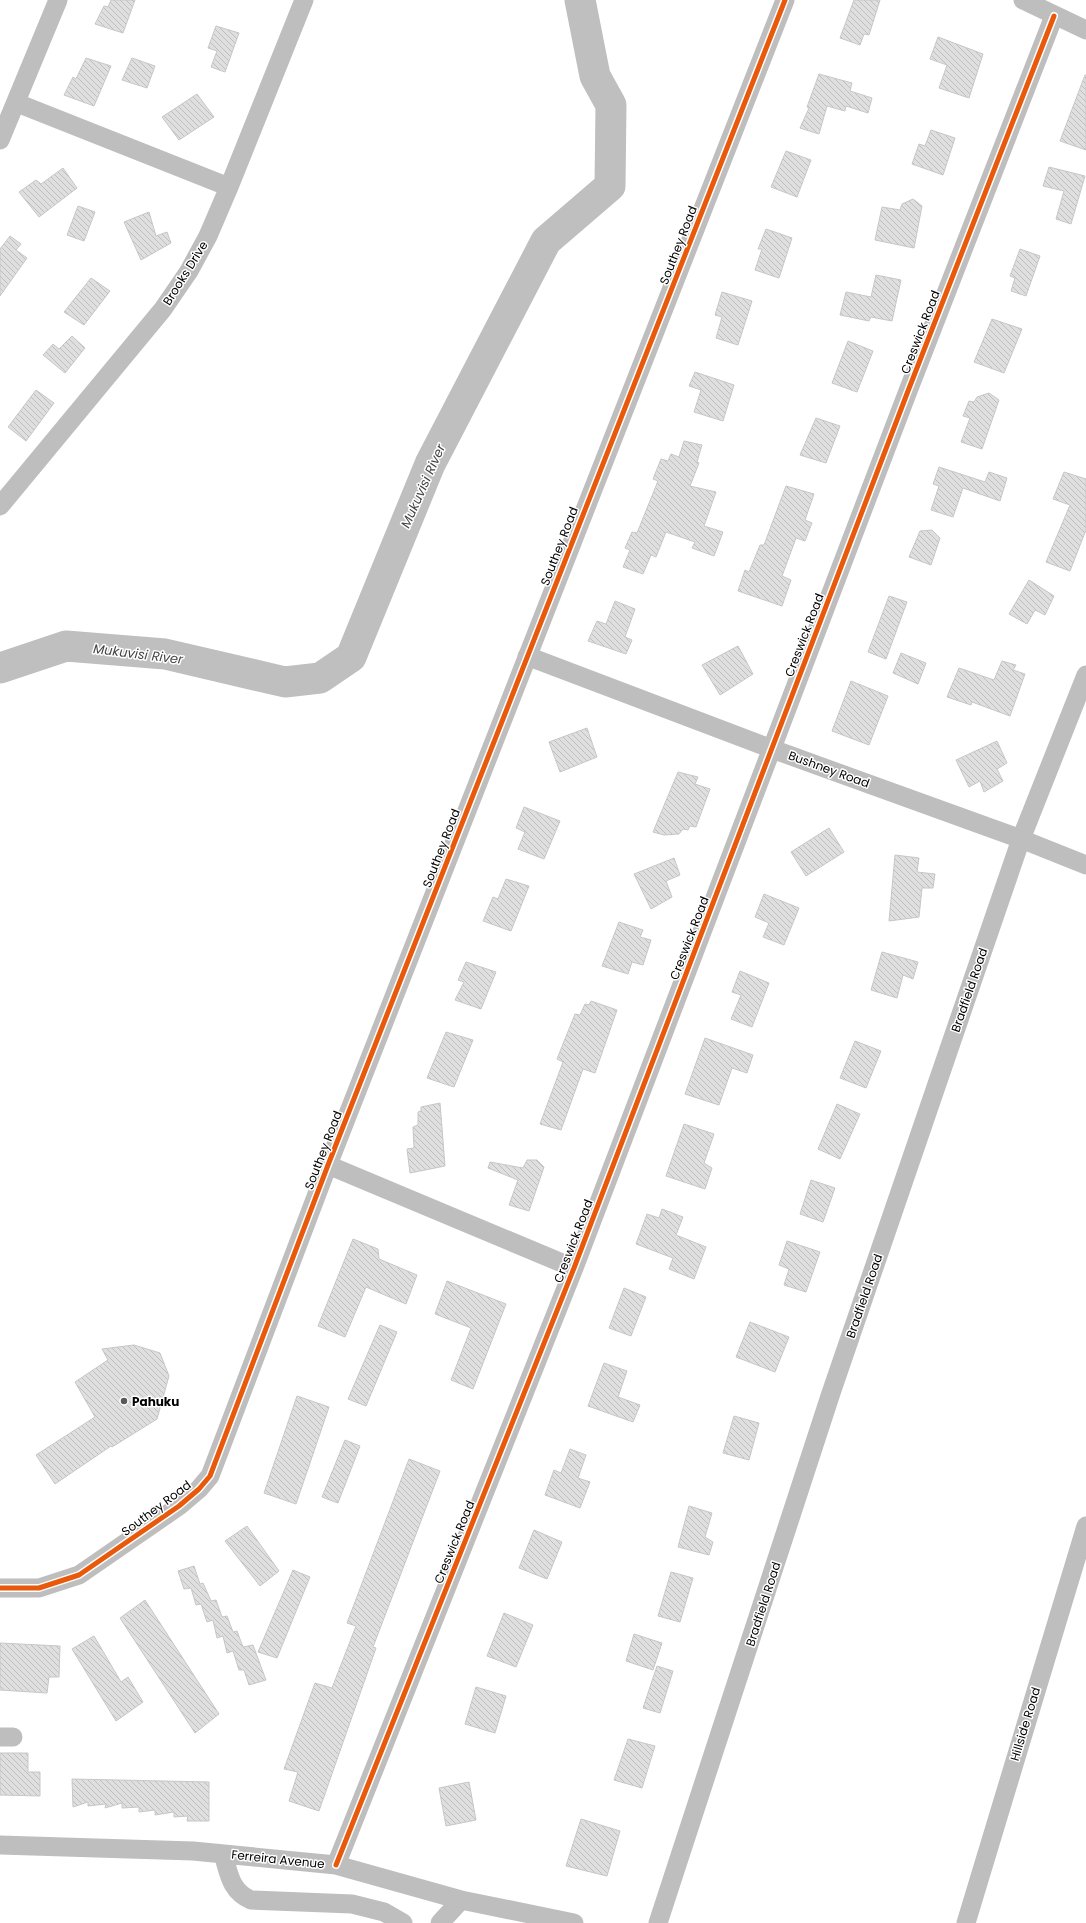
<svg xmlns="http://www.w3.org/2000/svg" width="1086" height="1923" viewBox="0 0 1086 1923" font-family="Poppins,sans-serif">
<defs>
<pattern id="building-back-hatch" width="6" height="6" patternUnits="userSpaceOnUse"><rect width="6" height="6" fill="#dfdfdf"/><path d="M-1 5l2 2M0 0l6 6M5-1l2 2" fill="none" stroke="#bebebe"/></pattern>
</defs>
<rect width="100%" height="100%" fill="#fff"/>
<g fill="none" stroke-linecap="round" stroke-linejoin="round">
<path stroke="#bfbfbf" stroke-width="31" d="M 0,668 L 66,646 L 165,654 L 285,682 L 320,678 L 351,657 L 430,464 L 546,241 L 610,186 L 611,105 L 595,76 L 580,0"/>
</g>
<path fill="url(#building-back-hatch)" stroke="#c7c7c7" d="M 111,0 L 135,0 L 123,33 L 95,24 L 104,6 L 108,7 Z
M 854,0 L 880,0 L 869,35 L 864,34 L 860,45 L 840,38 Z
M 216,26 L 239,33 L 225,72 L 211,67 L 217,51 L 208,48 Z
M 938,37 L 983,54 L 969,98 L 939,88 L 947,65 L 930,59 Z
M 86,58 L 111,66 L 94,106 L 64,95 L 73,77 L 76,79 Z
M 132,58 L 155,66 L 147,88 L 122,80 Z
M 819,74 L 852,83 L 850,91 L 872,98 L 868,113 L 846,106 L 845,111 L 827,106 L 819,134 L 800,128 L 809,108 L 807,107 Z
M 1085,75 L 1086,75 L 1086,150 L 1060,141 Z
M 197,94 L 214,117 L 179,140 L 162,117 Z
M 931,130 L 955,138 L 943,175 L 912,164 L 919,144 L 925,146 Z
M 786,151 L 811,160 L 797,197 L 771,187 Z
M 1049,167 L 1085,176 L 1071,224 L 1056,219 L 1064,191 L 1043,186 Z
M 63,168 L 77,188 L 39,217 L 19,192 L 36,180 L 41,184 Z
M 913,199 L 922,206 L 914,248 L 875,240 L 882,207 L 900,210 L 902,204 Z
M 78,206 L 95,212 L 84,241 L 67,235 Z
M 149,212 L 156,236 L 167,232 L 171,243 L 141,260 L 124,222 Z
M 766,229 L 792,238 L 779,278 L 755,270 L 762,249 L 758,249 Z
M 10,236 L 21,244 L 16,250 L 27,258 L 0,296 L 0,249 Z
M 1020,249 L 1040,256 L 1026,296 L 1011,291 L 1015,278 L 1010,276 Z
M 876,275 L 901,280 L 892,321 L 871,317 L 869,321 L 840,315 L 846,292 L 871,297 Z
M 91,278 L 110,291 L 84,325 L 64,312 Z
M 722,292 L 752,301 L 738,345 L 716,338 L 722,317 L 715,315 Z
M 992,319 L 1022,329 L 1004,373 L 974,362 Z
M 72,336 L 85,348 L 65,373 L 43,355 L 53,344 L 59,349 Z
M 848,341 L 873,351 L 857,392 L 832,383 Z
M 695,372 L 734,385 L 723,421 L 694,412 L 701,390 L 689,386 Z
M 36,390 L 54,403 L 26,441 L 8,427 Z
M 989,393 L 999,400 L 982,449 L 961,442 L 970,418 L 963,416 L 969,401 L 974,402 L 977,397 Z
M 816,418 L 840,426 L 826,463 L 800,455 Z
M 684,441 L 702,445 L 697,462 L 699,463 L 690,486 L 716,492 L 704,526 L 723,532 L 714,556 L 692,548 L 695,542 L 666,532 L 656,557 L 651,555 L 643,574 L 623,567 L 630,550 L 625,548 L 632,532 L 637,533 L 658,481 L 653,479 L 661,459 L 668,461 L 671,454 L 679,457 Z
M 939,467 L 985,482 L 989,472 L 1007,478 L 1000,501 L 963,488 L 953,517 L 931,510 L 939,486 L 933,484 Z
M 1064,472 L 1086,479 L 1086,530 L 1070,571 L 1046,562 L 1070,505 L 1053,499 Z
M 786,486 L 814,494 L 805,520 L 812,523 L 805,541 L 796,538 L 782,576 L 791,580 L 782,606 L 738,591 L 745,570 L 749,572 L 760,545 L 764,545 Z
M 932,530 L 940,538 L 931,565 L 909,557 L 920,531 Z
M 1029,580 L 1054,596 L 1045,615 L 1035,610 L 1027,624 L 1009,614 Z
M 889,596 L 907,602 L 886,659 L 868,652 Z
M 615,601 L 635,609 L 625,637 L 632,640 L 626,654 L 588,641 L 597,621 L 606,624 Z
M 738,646 L 753,674 L 720,695 L 702,665 Z
M 901,653 L 926,663 L 918,684 L 893,673 Z
M 1002,661 L 1016,665 L 1013,670 L 1025,674 L 1010,716 L 972,702 L 971,705 L 947,697 L 959,668 L 994,680 Z
M 851,681 L 888,696 L 869,745 L 832,731 Z
M 587,728 L 597,757 L 560,772 L 549,742 Z
M 997,741 L 1007,763 L 997,769 L 1003,781 L 984,792 L 980,781 L 969,787 L 956,760 Z
M 678,772 L 698,777 L 695,784 L 710,789 L 696,827 L 690,826 L 688,830 L 683,829 L 679,834 L 664,835 L 653,832 Z
M 524,807 L 560,821 L 544,859 L 518,849 L 525,832 L 516,828 Z
M 829,828 L 844,852 L 806,876 L 791,852 Z
M 895,855 L 919,858 L 917,872 L 935,874 L 933,888 L 922,888 L 919,917 L 889,921 Z
M 674,858 L 680,875 L 666,881 L 672,897 L 651,909 L 634,874 Z
M 506,879 L 529,886 L 511,931 L 483,921 L 493,897 L 498,899 Z
M 764,894 L 799,908 L 784,945 L 763,937 L 769,923 L 755,917 Z
M 619,922 L 643,930 L 640,937 L 651,940 L 643,965 L 632,962 L 628,974 L 602,966 Z
M 882,952 L 918,962 L 913,979 L 903,975 L 897,998 L 871,990 Z
M 466,962 L 496,972 L 481,1009 L 455,1000 L 464,982 L 458,980 Z
M 740,971 L 769,983 L 752,1027 L 731,1019 L 741,995 L 732,992 Z
M 591,1001 L 617,1010 L 595,1073 L 583,1069 L 561,1130 L 540,1124 L 563,1062 L 557,1059 L 575,1014 L 580,1015 L 585,1004 L 589,1005 Z
M 446,1032 L 473,1040 L 454,1087 L 427,1078 Z
M 705,1038 L 753,1055 L 747,1073 L 732,1068 L 719,1105 L 685,1094 Z
M 855,1041 L 881,1051 L 866,1088 L 840,1078 Z
M 440,1103 L 445,1166 L 410,1173 L 407,1149 L 414,1148 L 413,1127 L 418,1125 L 418,1112 L 421,1111 L 421,1107 Z
M 837,1104 L 860,1114 L 840,1159 L 818,1149 Z
M 684,1124 L 714,1134 L 704,1163 L 712,1168 L 705,1189 L 666,1176 Z
M 527,1160 L 537,1160 L 544,1167 L 529,1211 L 509,1205 L 518,1180 L 488,1168 L 490,1162 L 523,1168 Z
M 811,1180 L 835,1188 L 823,1222 L 800,1214 Z
M 662,1209 L 683,1217 L 676,1235 L 706,1247 L 694,1279 L 669,1269 L 673,1258 L 636,1244 L 647,1214 L 659,1218 Z
M 353,1239 L 378,1249 L 379,1259 L 417,1275 L 406,1304 L 366,1287 L 345,1337 L 318,1326 Z
M 787,1241 L 820,1252 L 806,1292 L 784,1285 L 789,1269 L 779,1265 Z
M 447,1281 L 506,1304 L 473,1389 L 451,1380 L 471,1328 L 435,1314 Z
M 624,1288 L 646,1297 L 631,1336 L 609,1328 Z
M 750,1322 L 789,1337 L 775,1372 L 736,1357 Z
M 380,1325 L 397,1332 L 366,1406 L 348,1399 Z
M 134,1345 L 160,1353 L 169,1376 L 157,1419 L 112,1447 L 111,1446 L 55,1484 L 36,1455 L 95,1417 L 75,1382 L 108,1360 L 102,1349 Z
M 604,1363 L 627,1371 L 618,1397 L 640,1405 L 633,1422 L 588,1406 Z
M 297,1396 L 329,1407 L 296,1504 L 264,1493 Z
M 734,1416 L 759,1423 L 749,1460 L 723,1453 Z
M 345,1440 L 360,1446 L 338,1503 L 322,1497 Z
M 570,1449 L 586,1455 L 578,1478 L 590,1482 L 580,1508 L 545,1495 L 554,1470 L 561,1473 Z
M 409,1459 L 440,1471 L 373,1647 L 376,1648 L 319,1811 L 289,1801 L 298,1772 L 284,1769 L 315,1683 L 332,1688 L 356,1626 L 347,1623 Z
M 689,1506 L 712,1513 L 705,1537 L 713,1542 L 709,1555 L 678,1547 Z
M 247,1526 L 279,1571 L 260,1586 L 225,1541 Z
M 534,1530 L 562,1542 L 547,1579 L 519,1568 Z
M 194,1566 L 200,1584 L 203,1583 L 211,1601 L 216,1600 L 222,1617 L 227,1616 L 233,1632 L 237,1631 L 243,1647 L 253,1645 L 266,1680 L 249,1685 L 244,1670 L 239,1670 L 233,1651 L 227,1653 L 223,1636 L 217,1638 L 213,1620 L 207,1622 L 201,1604 L 196,1605 L 191,1588 L 184,1589 L 178,1571 Z
M 293,1570 L 310,1577 L 277,1658 L 258,1652 Z
M 671,1572 L 693,1578 L 680,1622 L 658,1616 Z
M 145,1600 L 219,1714 L 195,1733 L 120,1618 Z
M 504,1613 L 533,1625 L 516,1667 L 487,1656 Z
M 634,1634 L 662,1643 L 653,1670 L 626,1661 Z
M 94,1636 L 121,1682 L 128,1677 L 143,1702 L 116,1721 L 72,1649 Z
M 0,1643 L 60,1646 L 59,1677 L 49,1677 L 47,1693 L 0,1690 Z
M 657,1666 L 673,1671 L 660,1713 L 643,1708 Z
M 476,1687 L 506,1696 L 495,1733 L 465,1724 Z
M 628,1739 L 655,1746 L 642,1788 L 614,1780 Z
M 0,1753 L 28,1753 L 28,1772 L 40,1772 L 40,1796 L 0,1795 Z
M 72,1779 L 209,1782 L 209,1821 L 187,1821 L 188,1816 L 174,1817 L 174,1812 L 155,1815 L 155,1810 L 139,1812 L 139,1807 L 122,1808 L 122,1803 L 105,1808 L 106,1804 L 88,1806 L 88,1802 L 73,1807 Z
M 469,1782 L 476,1820 L 446,1826 L 439,1788 Z
M 581,1819 L 620,1831 L 607,1876 L 566,1866 Z"/>
<g fill="none" stroke-linecap="round" stroke-linejoin="round">
<path stroke="#bebebe" stroke-width="19" d="M 1023,0 L 1086,30
M 17,103 L 229,187
M 0,140 L 58,0
M 0,506 L 163,309 L 189,271 L 208,236 L 229,187 L 304,0
M 527,656 L 772,749 L 1021,839 L 1086,865
M 328,1165 L 574,1268
M 0,1588 L 39,1588 L 79,1575 L 179,1506 L 199,1489 L 210,1476 L 328,1165 L 785,0
M 0,1737 L 13,1737
M 0,1845 L 193,1851 L 336,1865 L 461,1900 L 574,1923
M 223,1854 C 229,1873 230,1891 251,1900 L 352,1904 L 384,1912 L 403,1923
M 336,1865 L 574,1268 L 908,391 L 1054,16
M 440,1923 L 461,1900
M 658,1923 L 831,1393 L 1021,839 L 1086,675
M 966,1923 L 1086,1526"/>
<defs>
<path id="cycleway" d="M 0,1588 L 39,1588 L 79,1575 L 179,1506 L 199,1489 L 210,1476 L 328,1165 L 785,0
M 336,1865 L 574,1268 L 908,391 L 1054,16"/>
</defs>
<use href="#cycleway" stroke="#fff" stroke-width="8"/>
<use href="#cycleway" stroke="#e8590c" stroke-width="5"/>
</g>
<circle fill="#595959" stroke="#fff" stroke-width="1.5" cx="124" cy="1401" r="4"/>
<g text-anchor="middle" dominant-baseline="central" stroke-width="3" stroke-linejoin="round" paint-order="stroke">
<g font-size="12" fill="#000" stroke="#fff">
<text transform="translate(678 245) rotate(-69)">Southey Road</text>
<text transform="translate(185 273) rotate(-58)">Brooks Drive</text>
<text transform="translate(920 332) rotate(-69)">Creswick Road</text>
<text transform="translate(559 546) rotate(-69)">Southey Road</text>
<text transform="translate(804 635) rotate(-69)">Creswick Road</text>
<text transform="translate(829 769) rotate(20)">Bushney Road</text>
<text transform="translate(441 848) rotate(-69)">Southey Road</text>
<text transform="translate(689 938) rotate(-69)">Creswick Road</text>
<text transform="translate(969 990) rotate(-71)">Bradfield Road</text>
<text transform="translate(323 1150) rotate(-69)">Southey Road</text>
<text transform="translate(573 1241) rotate(-69)">Creswick Road</text>
<text transform="translate(864 1296) rotate(-71)">Bradfield Road</text>
<text transform="translate(156 1508) rotate(-37)">Southey Road</text>
<text transform="translate(454 1542) rotate(-68)">Creswick Road</text>
<text transform="translate(763 1604) rotate(-72)">Bradfield Road</text>
<text transform="translate(1025 1724) rotate(-73)">Hillside Road</text>
<text transform="translate(278 1859) rotate(6)">Ferreira Avenue</text>
</g>
<g font-size="12" font-weight="bold" fill="#000" stroke="#fff" text-anchor="start">
<text x="132" y="1401">Pahuku</text>
</g>
<g font-size="13" font-style="italic" fill="#444" stroke="#fff">
<text transform="translate(423 486) rotate(-66)">Mukuvisi River</text>
<text transform="translate(138 654) rotate(7)">Mukuvisi River</text>
</g>
</g>
</svg>
